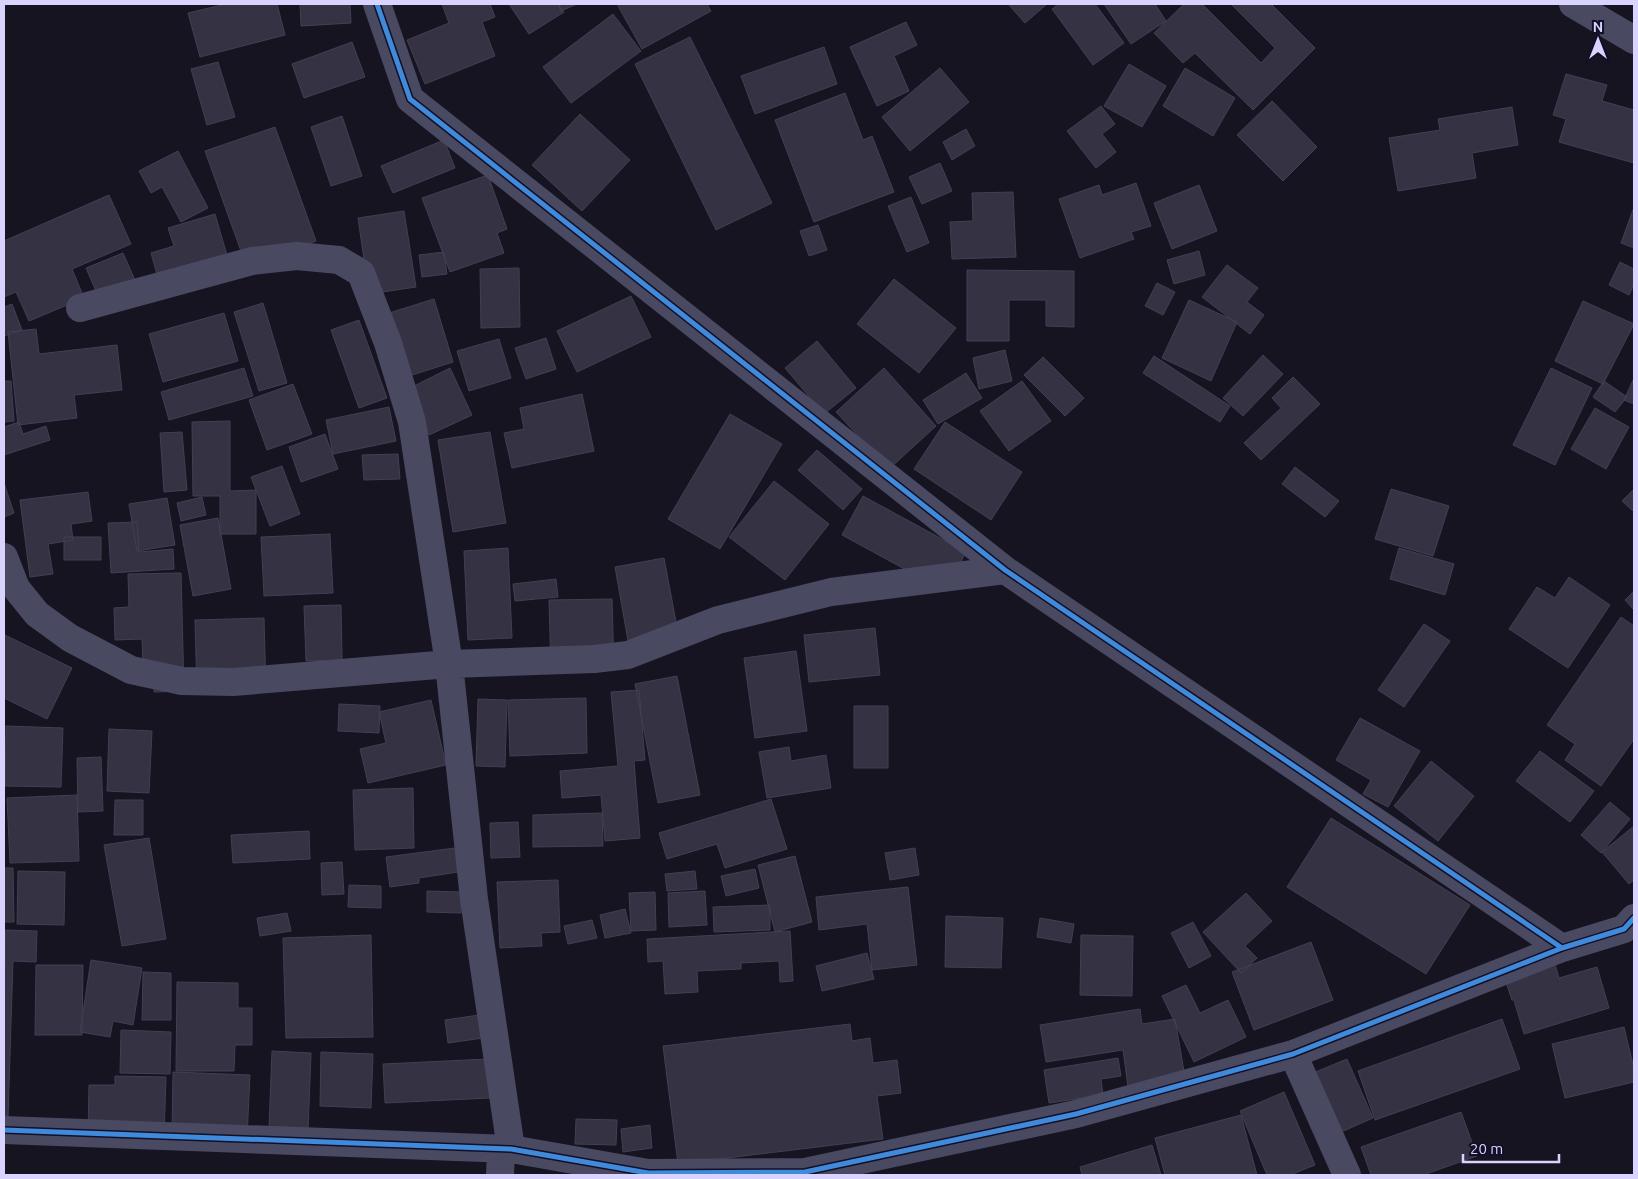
<svg xmlns="http://www.w3.org/2000/svg" width="1638" height="1179" viewBox="0 0 1638 1179" font-family="Ubuntu,sans-serif">
<rect width="100%" height="100%" fill="#161421"/>
<path fill="#343243" stroke="#433f54" d="M 226,4 L 277,4 L 285,35 L 200,57 L 188,13 Z
M 300,4 L 350,4 L 351,23 L 301,26 Z
M 442,4 L 490,4 L 495,17 L 482,22 L 495,56 L 425,84 L 407,40 L 449,23 Z
M 509,4 L 558,4 L 564,12 L 529,34 Z
M 558,4 L 577,4 L 561,11 Z
M 617,4 L 707,4 L 711,11 L 642,49 Z
M 1008,4 L 1047,4 L 1025,23 Z
M 1059,4 L 1095,4 L 1124,43 L 1093,65 L 1052,9 Z
M 1104,4 L 1155,4 L 1166,21 L 1131,44 Z
M 1184,4 L 1202,4 L 1261,63 L 1275,48 L 1231,4 L 1271,4 L 1315,48 L 1253,110 L 1195,53 L 1183,63 L 1154,33 Z
M 613,14 L 641,51 L 571,103 L 543,67 Z
M 906,22 L 917,45 L 894,56 L 909,91 L 877,106 L 850,47 Z
M 690,37 L 772,203 L 716,230 L 635,64 Z
M 352,42 L 365,77 L 304,98 L 292,64 Z
M 824,47 L 837,84 L 755,114 L 741,76 Z
M 218,62 L 235,117 L 207,125 L 191,69 Z
M 1129,64 L 1166,86 L 1142,127 L 1104,106 Z
M 940,68 L 969,102 L 910,151 L 882,117 Z
M 1185,68 L 1235,98 L 1213,136 L 1163,106 Z
M 1566,74 L 1607,85 L 1602,101 L 1634,110 L 1634,163 L 1559,142 L 1566,119 L 1553,115 Z
M 845,93 L 863,140 L 872,136 L 894,192 L 814,222 L 775,120 Z
M 1272,101 L 1317,147 L 1283,181 L 1237,135 Z
M 1101,106 L 1115,124 L 1102,134 L 1116,152 L 1096,168 L 1067,131 Z
M 1512,107 L 1518,145 L 1472,153 L 1476,178 L 1398,191 L 1389,138 L 1440,130 L 1438,119 Z
M 580,114 L 630,160 L 582,211 L 532,165 Z
M 342,116 L 362,176 L 331,186 L 311,127 Z
M 275,127 L 316,241 L 246,265 L 205,151 Z
M 966,129 L 975,146 L 952,160 L 943,142 Z
M 444,140 L 455,168 L 393,193 L 381,166 Z
M 178,151 L 208,208 L 181,222 L 162,187 L 151,193 L 139,171 Z
M 940,163 L 952,191 L 922,204 L 909,177 Z
M 488,175 L 507,229 L 497,233 L 504,253 L 450,272 L 422,198 Z
M 1136,183 L 1151,226 L 1131,232 L 1134,239 L 1080,258 L 1059,199 L 1099,185 L 1102,195 Z
M 1199,185 L 1217,231 L 1172,249 L 1154,203 Z
M 1013,192 L 1016,257 L 952,259 L 950,222 L 973,221 L 972,193 Z
M 109,195 L 131,244 L 72,269 L 84,298 L 29,321 L 16,292 L 4,297 L 4,241 Z
M 911,197 L 929,243 L 907,252 L 888,206 Z
M 1634,207 L 1634,248 L 1621,243 Z
M 404,211 L 416,287 L 369,294 L 358,218 Z
M 215,214 L 234,279 L 158,278 L 151,253 L 174,246 L 168,228 Z
M 818,225 L 827,250 L 809,256 L 800,231 Z
M 1199,251 L 1205,275 L 1174,284 L 1167,260 Z
M 444,252 L 447,274 L 422,277 L 419,255 Z
M 123,253 L 142,296 L 105,312 L 86,268 Z
M 1620,262 L 1634,269 L 1634,284 L 1629,295 L 1609,285 Z
M 1227,265 L 1258,288 L 1247,302 L 1264,315 L 1250,334 L 1202,297 Z
M 519,268 L 520,327 L 481,328 L 480,269 Z
M 967,270 L 1074,271 L 1074,327 L 1046,326 L 1046,300 L 1009,300 L 1009,341 L 967,341 Z
M 894,279 L 956,328 L 919,373 L 857,324 Z
M 1157,283 L 1175,292 L 1163,315 L 1145,306 Z
M 631,296 L 651,337 L 577,372 L 557,331 Z
M 434,299 L 453,362 L 409,376 L 389,313 Z
M 1189,300 L 1237,322 L 1211,381 L 1162,358 Z
M 1583,301 L 1634,324 L 1603,384 L 1555,361 Z
M 263,303 L 287,383 L 259,391 L 234,312 Z
M 12,304 L 22,330 L 4,336 L 4,307 Z
M 224,313 L 238,361 L 163,382 L 149,334 Z
M 359,320 L 387,398 L 359,408 L 331,330 Z
M 36,329 L 39,354 L 117,345 L 122,390 L 74,395 L 77,418 L 18,425 L 8,332 Z
M 546,338 L 556,369 L 526,379 L 515,348 Z
M 499,339 L 511,378 L 469,391 L 457,351 Z
M 817,341 L 856,388 L 824,414 L 785,368 Z
M 1005,350 L 1012,381 L 979,389 L 973,358 Z
M 1263,355 L 1283,374 L 1243,416 L 1223,398 Z
M 1154,356 L 1230,406 L 1220,422 L 1143,373 Z
M 1043,357 L 1084,398 L 1065,416 L 1024,375 Z
M 244,368 L 253,396 L 169,420 L 161,392 Z
M 450,368 L 472,415 L 429,435 L 408,389 Z
M 884,368 L 936,426 L 889,469 L 836,412 Z
M 1551,368 L 1592,388 L 1555,465 L 1513,445 Z
M 966,373 L 982,398 L 938,424 L 923,400 Z
M 1293,377 L 1320,404 L 1261,460 L 1244,443 L 1281,408 L 1272,398 Z
M 1634,378 L 1634,404 L 1624,400 Z
M 4,381 L 11,381 L 14,421 L 4,422 Z
M 1022,381 L 1051,421 L 1009,451 L 980,411 Z
M 1604,381 L 1627,397 L 1615,412 L 1593,397 Z
M 293,384 L 312,434 L 267,450 L 249,400 Z
M 582,394 L 594,451 L 512,468 L 504,433 L 524,429 L 520,408 Z
M 389,407 L 396,441 L 333,454 L 326,420 Z
M 1595,408 L 1629,427 L 1606,469 L 1571,449 Z
M 730,414 L 782,444 L 720,549 L 668,519 Z
M 230,421 L 230,491 L 256,490 L 256,534 L 220,534 L 220,496 L 193,496 L 192,422 Z
M 19,422 L 23,434 L 46,426 L 50,440 L 4,455 L 4,427 Z
M 945,422 L 1022,472 L 991,520 L 914,469 Z
M 182,432 L 187,490 L 164,492 L 160,433 Z
M 490,432 L 506,523 L 453,532 L 438,440 Z
M 325,434 L 338,469 L 301,482 L 289,447 Z
M 817,450 L 862,489 L 843,510 L 798,470 Z
M 398,454 L 400,479 L 364,480 L 362,455 Z
M 282,466 L 300,514 L 270,526 L 251,477 Z
M 1295,467 L 1339,501 L 1325,517 L 1282,484 Z
M 774,481 L 829,524 L 785,580 L 729,537 Z
M 4,483 L 14,513 L 4,517 Z
M 1391,489 L 1449,506 L 1433,556 L 1375,539 Z
M 1634,489 L 1634,512 L 1622,501 Z
M 88,492 L 92,521 L 71,524 L 73,540 L 48,544 L 53,574 L 30,577 L 20,500 Z
M 863,496 L 966,552 L 945,591 L 842,535 Z
M 202,497 L 206,515 L 181,521 L 177,503 Z
M 167,498 L 175,545 L 137,551 L 129,504 Z
M 218,518 L 231,589 L 193,596 L 180,525 Z
M 137,522 L 139,552 L 173,549 L 174,569 L 111,573 L 108,523 Z
M 330,534 L 333,593 L 264,596 L 261,537 Z
M 64,537 L 101,537 L 101,560 L 64,560 Z
M 508,548 L 512,638 L 468,640 L 464,551 Z
M 1399,548 L 1454,564 L 1445,595 L 1390,579 Z
M 664,558 L 680,643 L 630,652 L 615,567 Z
M 181,573 L 184,691 L 154,692 L 153,667 L 143,667 L 142,639 L 115,640 L 114,608 L 129,607 L 128,574 Z
M 1569,577 L 1610,605 L 1568,668 L 1509,629 L 1537,587 L 1555,598 Z
M 556,579 L 558,597 L 515,601 L 513,584 Z
M 1634,591 L 1634,610 L 1625,600 Z
M 612,599 L 614,670 L 551,673 L 549,600 Z
M 341,605 L 342,660 L 306,661 L 304,606 Z
M 1621,617 L 1634,626 L 1634,739 L 1601,786 L 1565,760 L 1575,744 L 1547,725 Z
M 264,618 L 266,692 L 197,693 L 195,620 Z
M 1424,624 L 1450,641 L 1404,707 L 1378,690 Z
M 875,628 L 880,675 L 809,682 L 804,635 Z
M 5,635 L 72,668 L 47,719 L 4,698 L 4,638 Z
M 796,651 L 807,731 L 755,738 L 744,658 Z
M 677,676 L 700,795 L 658,803 L 635,684 Z
M 639,690 L 645,760 L 634,761 L 640,838 L 605,841 L 601,795 L 562,798 L 560,771 L 618,766 L 611,692 Z
M 586,698 L 587,753 L 510,756 L 508,700 Z
M 478,699 L 507,700 L 505,767 L 476,766 Z
M 431,700 L 446,765 L 368,783 L 360,749 L 386,743 L 379,712 Z
M 339,704 L 380,706 L 379,733 L 338,731 Z
M 854,706 L 888,706 L 888,768 L 854,768 Z
M 1360,718 L 1420,751 L 1388,807 L 1363,794 L 1371,780 L 1336,760 Z
M 6,726 L 63,728 L 61,787 L 5,786 Z
M 109,729 L 152,731 L 149,793 L 107,791 Z
M 789,747 L 791,761 L 826,755 L 831,788 L 767,798 L 759,752 Z
M 1540,751 L 1594,791 L 1570,822 L 1516,781 Z
M 101,757 L 103,811 L 78,812 L 77,758 Z
M 1431,761 L 1474,796 L 1438,841 L 1394,806 Z
M 413,788 L 414,848 L 355,850 L 353,790 Z
M 77,795 L 79,861 L 10,863 L 7,798 Z
M 771,799 L 787,849 L 725,868 L 717,844 L 667,859 L 659,833 Z
M 115,800 L 143,800 L 143,835 L 114,835 Z
M 1610,802 L 1630,819 L 1601,853 L 1581,835 Z
M 602,813 L 603,846 L 533,847 L 533,815 Z
M 1331,818 L 1470,905 L 1426,974 L 1287,887 Z
M 518,822 L 520,857 L 491,858 L 490,823 Z
M 1634,826 L 1634,880 L 1629,884 L 1602,852 Z
M 309,831 L 310,859 L 233,863 L 231,835 Z
M 149,838 L 166,939 L 122,946 L 104,845 Z
M 455,848 L 458,872 L 419,878 L 419,883 L 390,887 L 386,857 Z
M 915,848 L 919,875 L 890,880 L 885,853 Z
M 795,856 L 812,922 L 775,932 L 758,865 Z
M 342,862 L 344,894 L 322,895 L 321,863 Z
M 4,868 L 13,868 L 14,922 L 4,922 Z
M 755,869 L 759,888 L 726,896 L 721,876 Z
M 18,871 L 65,872 L 64,925 L 17,924 Z
M 695,871 L 697,889 L 667,891 L 665,874 Z
M 558,880 L 560,932 L 541,933 L 542,946 L 500,948 L 497,882 Z
M 349,885 L 381,886 L 381,908 L 348,907 Z
M 908,887 L 917,965 L 872,970 L 867,924 L 819,930 L 816,897 Z
M 427,891 L 461,892 L 461,913 L 427,912 Z
M 705,891 L 707,925 L 669,927 L 668,893 Z
M 655,892 L 656,930 L 631,931 L 629,893 Z
M 1246,893 L 1272,921 L 1245,946 L 1257,958 L 1241,973 L 1203,932 Z
M 770,905 L 770,930 L 714,932 L 713,907 Z
M 625,909 L 631,933 L 605,938 L 600,915 Z
M 287,913 L 291,931 L 260,936 L 257,918 Z
M 946,916 L 1003,918 L 1001,968 L 945,967 Z
M 1040,918 L 1074,924 L 1071,943 L 1037,937 Z
M 592,920 L 597,938 L 568,944 L 564,926 Z
M 1193,922 L 1211,956 L 1189,968 L 1171,933 Z
M 5,930 L 37,931 L 36,962 L 13,961 L 8,1118 L 4,1117 Z
M 790,931 L 793,981 L 780,982 L 779,961 L 741,963 L 741,969 L 697,971 L 698,992 L 665,994 L 663,961 L 648,962 L 647,939 Z
M 371,935 L 373,1037 L 286,1038 L 283,938 Z
M 1081,935 L 1133,936 L 1132,996 L 1080,995 Z
M 1311,942 L 1333,1000 L 1254,1030 L 1232,972 Z
M 867,953 L 874,979 L 822,991 L 816,966 Z
M 91,960 L 142,968 L 133,1025 L 113,1021 L 110,1037 L 80,1032 Z
M 1554,961 L 1559,978 L 1597,967 L 1609,1008 L 1524,1034 L 1514,1000 L 1512,1000 L 1504,976 Z
M 36,965 L 83,965 L 82,1035 L 35,1035 Z
M 143,972 L 171,973 L 171,1020 L 142,1020 Z
M 177,982 L 238,983 L 238,1008 L 252,1008 L 252,1045 L 235,1045 L 234,1071 L 176,1071 Z
M 1186,985 L 1200,1013 L 1228,1000 L 1246,1037 L 1194,1062 L 1162,996 Z
M 1140,1009 L 1142,1024 L 1175,1019 L 1185,1077 L 1128,1087 L 1123,1050 L 1046,1062 L 1040,1025 Z
M 479,1015 L 483,1038 L 448,1043 L 445,1020 Z
M 1502,1019 L 1520,1069 L 1375,1120 L 1358,1071 Z
M 850,1024 L 852,1041 L 870,1038 L 873,1063 L 897,1060 L 901,1093 L 877,1096 L 883,1139 L 678,1164 L 663,1046 Z
M 1624,1027 L 1634,1069 L 1634,1082 L 1565,1098 L 1552,1044 Z
M 121,1030 L 171,1032 L 170,1074 L 120,1073 Z
M 272,1051 L 311,1053 L 308,1130 L 269,1128 Z
M 321,1052 L 373,1054 L 371,1108 L 320,1106 Z
M 1118,1058 L 1121,1076 L 1101,1079 L 1103,1095 L 1049,1103 L 1044,1070 Z
M 488,1059 L 490,1098 L 385,1103 L 383,1064 Z
M 1347,1059 L 1373,1118 L 1339,1133 L 1313,1073 Z
M 173,1072 L 250,1075 L 247,1137 L 172,1135 Z
M 115,1076 L 166,1077 L 164,1137 L 88,1135 L 89,1085 L 115,1085 Z
M 1284,1092 L 1315,1165 L 1290,1175 L 1267,1175 L 1240,1111 Z
M 1461,1112 L 1477,1156 L 1423,1175 L 1371,1175 L 1361,1147 Z
M 1241,1115 L 1257,1175 L 1165,1175 L 1155,1138 Z
M 576,1119 L 617,1120 L 616,1145 L 575,1144 Z
M 650,1125 L 652,1148 L 623,1152 L 621,1129 Z
M 1152,1145 L 1161,1175 L 1082,1175 L 1080,1167 Z"/>
<g fill="none" stroke-linecap="round" stroke-linejoin="round">
<path stroke="#4a4962" stroke-width="28" d="M 377,4 L 410,99 L 1005,570 L 1562,948
M 1573,4 L 1634,40
M 80,308 L 252,261 L 297,256 L 339,260 L 361,273 L 388,343 L 412,422 L 449,664 L 474,899 L 511,1149
M 4,557 L 16,588 L 37,614 L 70,638 L 131,670 L 182,681 L 233,682 L 449,664 L 594,659 L 628,655 L 718,620 L 831,592 L 1005,570
M 1293,1054 L 1347,1175
M 4,1130 L 511,1149 L 648,1173 L 805,1172 L 1076,1114 L 1293,1054 L 1562,948 L 1624,929 L 1634,918
M 500,1175 L 501,1149"/>
<defs>
<path id="cycleway" d="M 377,4 L 410,99 L 1005,570 L 1562,948
M 4,1130 L 511,1149 L 648,1173 L 805,1172 L 1076,1114 L 1293,1054 L 1562,948 L 1624,929 L 1634,918"/>
</defs>
<use href="#cycleway" stroke="#130f26" stroke-width="8"/>
<use href="#cycleway" stroke="#408adc" stroke-width="5"/>
</g>
<rect width="1638" height="1179" fill="none" stroke="#d9d4ff" stroke-width="10"/>
<g transform="translate(1598 40)" stroke="#130f26" stroke-width="4" paint-order="stroke">
<path d="M0-4L9 19L0 12L-9 19Z" fill="#d9d4ff"/>
<text y="-8" font-size="14" font-weight="bold" text-anchor="middle" fill="#d9d4ff">N</text>
</g>
<path d="M1463 1154v8h96v-8" fill="none" stroke="#d9d4ff" stroke-width="2.5"/>
<text x="1470" y="1154" font-size="15" fill="#d9d4ff" stroke="#130f26" stroke-width="4" paint-order="stroke">20 m</text>
</svg>
